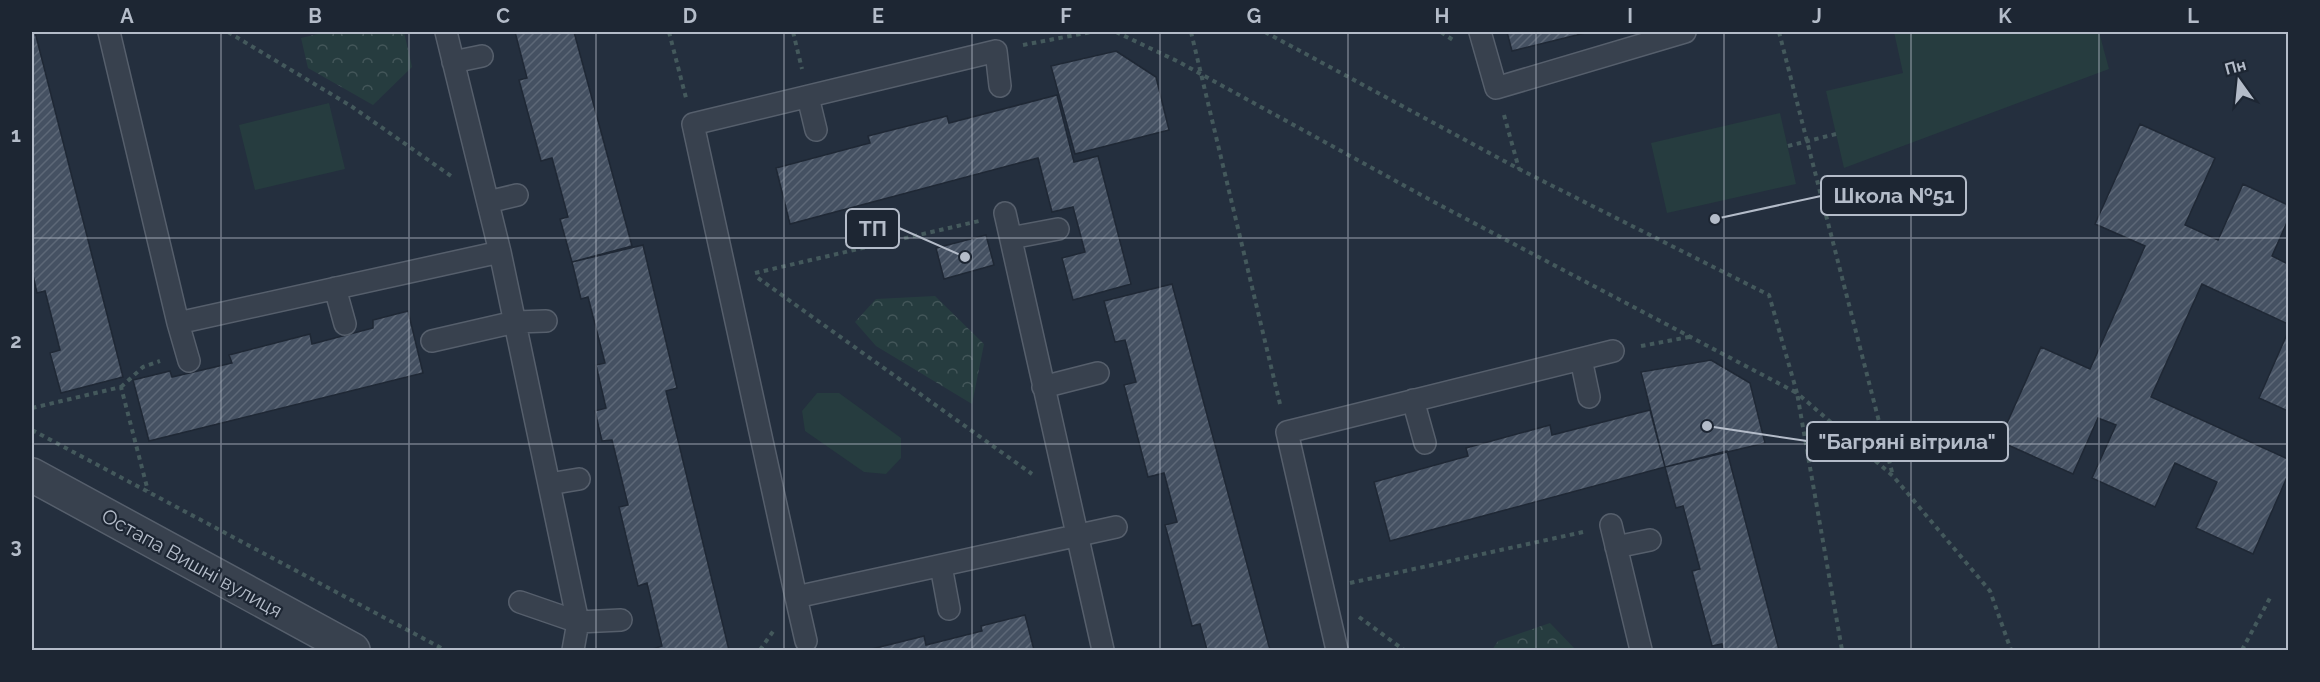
<svg xmlns="http://www.w3.org/2000/svg" width="2320" height="682" viewBox="0 0 2320 682" font-family="Raleway,sans-serif">
<defs>
<pattern id="forest-crowns" width="20" height="18" patternUnits="userSpaceOnUse" patternTransform="scale(1.5)"><rect width="20" height="18" fill="#263c3f"/><path d="M2 6a3 3 0 1 1 6 0M12 15a3 3 0 1 1 6 0" fill="none" stroke="#435659"/></pattern>
<pattern id="building-hatch" width="6" height="6" patternUnits="userSpaceOnUse" patternTransform="scale(1.5)"><rect width="6" height="6" fill="#455162"/><path d="M-1 1l2-2M0 6l6-6M5 7l2-2" fill="none" stroke="#5d6877"/></pattern>
</defs>
<rect width="100%" height="100%" fill="#242f3e"/>
<path fill="#263c3f" d="M 1894,32 L 2099,32 L 2109,69 L 1844,168 L 1826,91 L 1903,73 Z
M 329,103 L 345,169 L 255,190 L 239,125 Z
M 1780,113 L 1796,184 L 1667,213 L 1651,143 Z
M 817,393 L 839,393 L 901,438 L 901,458 L 886,474 L 864,472 L 805,431 L 802,411 Z"/>
<path fill="url(#forest-crowns)" d="M 326,32 L 404,32 L 412,67 L 373,105 L 308,68 L 301,38 Z
M 935,296 L 984,344 L 972,404 L 876,346 L 855,322 L 876,299 Z
M 1550,623 L 1576,650 L 1492,650 L 1498,641 Z"/>
<path fill="url(#building-hatch)" stroke="#1f2835" stroke-width="1.5" d="M 32,32 L 35,32 L 123,377 L 61,393 L 50,353 L 60,350 L 45,291 L 37,293 L 32,271 Z
M 515,32 L 574,32 L 632,246 L 572,262 L 560,219 L 568,217 L 552,158 L 541,161 L 519,80 L 527,78 Z
M 1507,32 L 1589,32 L 1512,51 Z
M 1116,51 L 1156,77 L 1169,130 L 1075,154 L 1051,66 Z
M 1057,95 L 1074,162 L 1098,156 L 1131,284 L 1073,300 L 1062,258 L 1085,252 L 1073,207 L 1052,212 L 1038,158 L 790,224 L 776,168 L 870,143 L 868,136 L 947,116 L 949,123 Z
M 2140,124 L 2215,158 L 2185,225 L 2218,240 L 2243,184 L 2288,205 L 2288,220 L 2272,256 L 2288,264 L 2288,324 L 2202,284 L 2151,397 L 2288,459 L 2288,475 L 2253,554 L 2196,528 L 2217,482 L 2175,463 L 2155,507 L 2092,478 L 2116,425 L 2098,418 L 2073,474 L 1999,441 L 2041,347 L 2090,369 L 2145,246 L 2095,224 Z
M 986,235 L 994,265 L 944,279 L 936,248 Z
M 643,245 L 677,388 L 666,391 L 729,650 L 654,650 L 653,649 L 662,646 L 647,583 L 638,586 L 619,507 L 628,505 L 612,440 L 602,441 L 595,411 L 606,408 L 596,365 L 605,363 L 588,297 L 581,299 L 572,262 Z
M 1172,284 L 1270,650 L 1207,650 L 1200,624 L 1192,626 L 1165,525 L 1177,522 L 1164,473 L 1148,477 L 1124,385 L 1136,382 L 1125,340 L 1115,342 L 1104,301 Z
M 408,311 L 423,373 L 149,441 L 133,380 L 170,371 L 172,377 L 232,363 L 229,355 L 310,334 L 312,344 L 373,328 L 373,320 Z
M 2288,332 L 2288,411 L 2259,398 Z
M 1711,360 L 1750,383 L 1765,443 L 1665,467 L 1641,372 Z
M 1650,410 L 1665,467 L 1390,541 L 1374,482 L 1468,456 L 1466,448 L 1550,425 L 1552,435 Z
M 1727,451 L 1779,650 L 1723,650 L 1722,644 L 1712,646 L 1692,571 L 1700,569 L 1683,506 L 1676,508 L 1665,467 Z
M 1025,615 L 1034,650 L 868,650 L 924,636 L 926,645 L 982,631 L 981,626 Z"/>
<g fill="none" stroke-linecap="round" stroke-linejoin="round">
<defs>
<path id="service" d="M 109,32 L 178,323 L 500,252
M 446,32 L 500,252 L 578,622 L 573,650
M 1480,32 L 1496,88 L 1685,32
M 453,62 L 482,56
M 1000,86 L 996,51 L 693,124 L 796,597 L 1116,527
M 808,97 L 816,130
M 488,202 L 517,195
M 1005,213 L 1103,650
M 1011,238 L 1058,229
M 335,288 L 345,324
M 178,323 L 189,361
M 432,341 L 515,322 L 546,321
M 1581,359 L 1589,397
M 1043,387 L 1098,373
M 1413,400 L 1425,443
M 549,484 L 579,479
M 1611,525 L 1641,650
M 1616,547 L 1650,540
M 941,566 L 949,609
M 796,597 L 806,641
M 520,602 L 578,622 L 621,620
M 1337,650 L 1287,432 L 1613,351"/>
<path id="minor" d="M 32,475 L 353,650"/>
</defs>
<use href="#service" stroke="#565f6c" stroke-width="24"/>
<use href="#minor" stroke="#565f6c" stroke-width="36"/>
<path stroke="#44595c" stroke-width="4" stroke-dasharray="4.5 4.5" stroke-linecap="butt" d="M 228,32 L 351,106 L 451,176
M 669,32 L 686,98
M 793,32 L 802,69
M 1116,32 L 1179,62 L 1434,202 L 1797,393 L 1842,650
M 1191,32 L 1280,404
M 1265,32 L 1519,169 L 1769,295 L 1797,393 L 1893,476 L 1990,591 L 2011,650
M 1441,32 L 1453,40
M 1779,32 L 1893,476
M 1023,45 L 1091,32
M 1504,115 L 1519,169
M 1788,146 L 1836,134
M 755,273 L 979,221
M 758,278 L 1032,474
M 1641,346 L 1689,337
M 121,387 L 143,367 L 160,361
M 32,408 L 121,387 L 148,491
M 32,430 L 445,650
M 1350,583 L 1583,532
M 1359,617 L 1404,650
M 760,650 L 774,630
M 2242,650 L 2271,596"/>
<use href="#service" stroke="#38414e" stroke-width="21"/>
<use href="#minor" stroke="#38414e" stroke-width="33"/>
</g>
<path fill="none" stroke="#b4bcc9" stroke-width="1.5" stroke-opacity="0.55" d="M 221,32 L 221,650M 409,32 L 409,650M 596,32 L 596,650M 784,32 L 784,650M 972,32 L 972,650M 1160,32 L 1160,650M 1348,32 L 1348,650M 1536,32 L 1536,650M 1724,32 L 1724,650M 1911,32 L 1911,650M 2099,32 L 2099,650M 32,238 L 2288,238M 32,444 L 2288,444"/>
<g text-anchor="middle" dominant-baseline="central" stroke-width="4.5" stroke-linejoin="round" paint-order="stroke">
<g font-size="20" fill="#b4bcc9" stroke="#1d2633">
<text transform="translate(192 563) rotate(29)">Остапа Вишні вулиця</text>
</g>
</g>
<path fill="none" stroke="#b4bcc9" stroke-width="2" d="M1715 219L1821 196M965 257L899 228M1707 426L1807 441"/>
<g fill="#b4bcc9" stroke="#1d2633" stroke-width="2">
<circle cx="1715" cy="219" r="6"/>
<circle cx="965" cy="257" r="6"/>
<circle cx="1707" cy="426" r="6"/>
</g>
<g fill="#1d2633" stroke="#b4bcc9" stroke-width="2">
<rect x="1821" y="176" width="145" height="39" rx="6"/>
<rect x="846" y="209" width="53" height="39" rx="6"/>
<rect x="1807" y="422" width="201" height="39" rx="6"/>
</g>
<g font-size="21" text-anchor="middle" font-weight="bold" fill="#b4bcc9">
<text x="1894" y="203">Школа №51</text>
<text x="873" y="236">ТП</text>
<text x="1907" y="449">"Багряні вітрила"</text>
</g>
<rect width="2320" height="682" fill="none" stroke="#1d2633" stroke-width="66"/>
<g transform="translate(2239 81) rotate(345)" stroke="#1d2633" stroke-width="4.5" paint-order="stroke">
<path d="M0-4.5L10 22L0 15L-10 22Z" fill="#b4bcc9"/>
<text y="-9" font-size="16" font-weight="bold" text-anchor="middle" fill="#b4bcc9">Пн</text>
</g>
<rect x="33" y="33" width="2254" height="616" fill="none" stroke="#b4bcc9" stroke-width="2"/>
<g font-size="20" text-anchor="middle" font-weight="bold" fill="#b4bcc9">
<text x="127" y="23">A</text>
<text x="315" y="23">B</text>
<text x="503" y="23">C</text>
<text x="690" y="23">D</text>
<text x="878" y="23">E</text>
<text x="1066" y="23">F</text>
<text x="1254" y="23">G</text>
<text x="1442" y="23">H</text>
<text x="1630" y="23">I</text>
<text x="1817" y="23">J</text>
<text x="2005" y="23">K</text>
<text x="2193" y="23">L</text>
<text x="16" y="142">1</text>
<text x="16" y="348">2</text>
<text x="16" y="553">3</text>
</g>
</svg>
